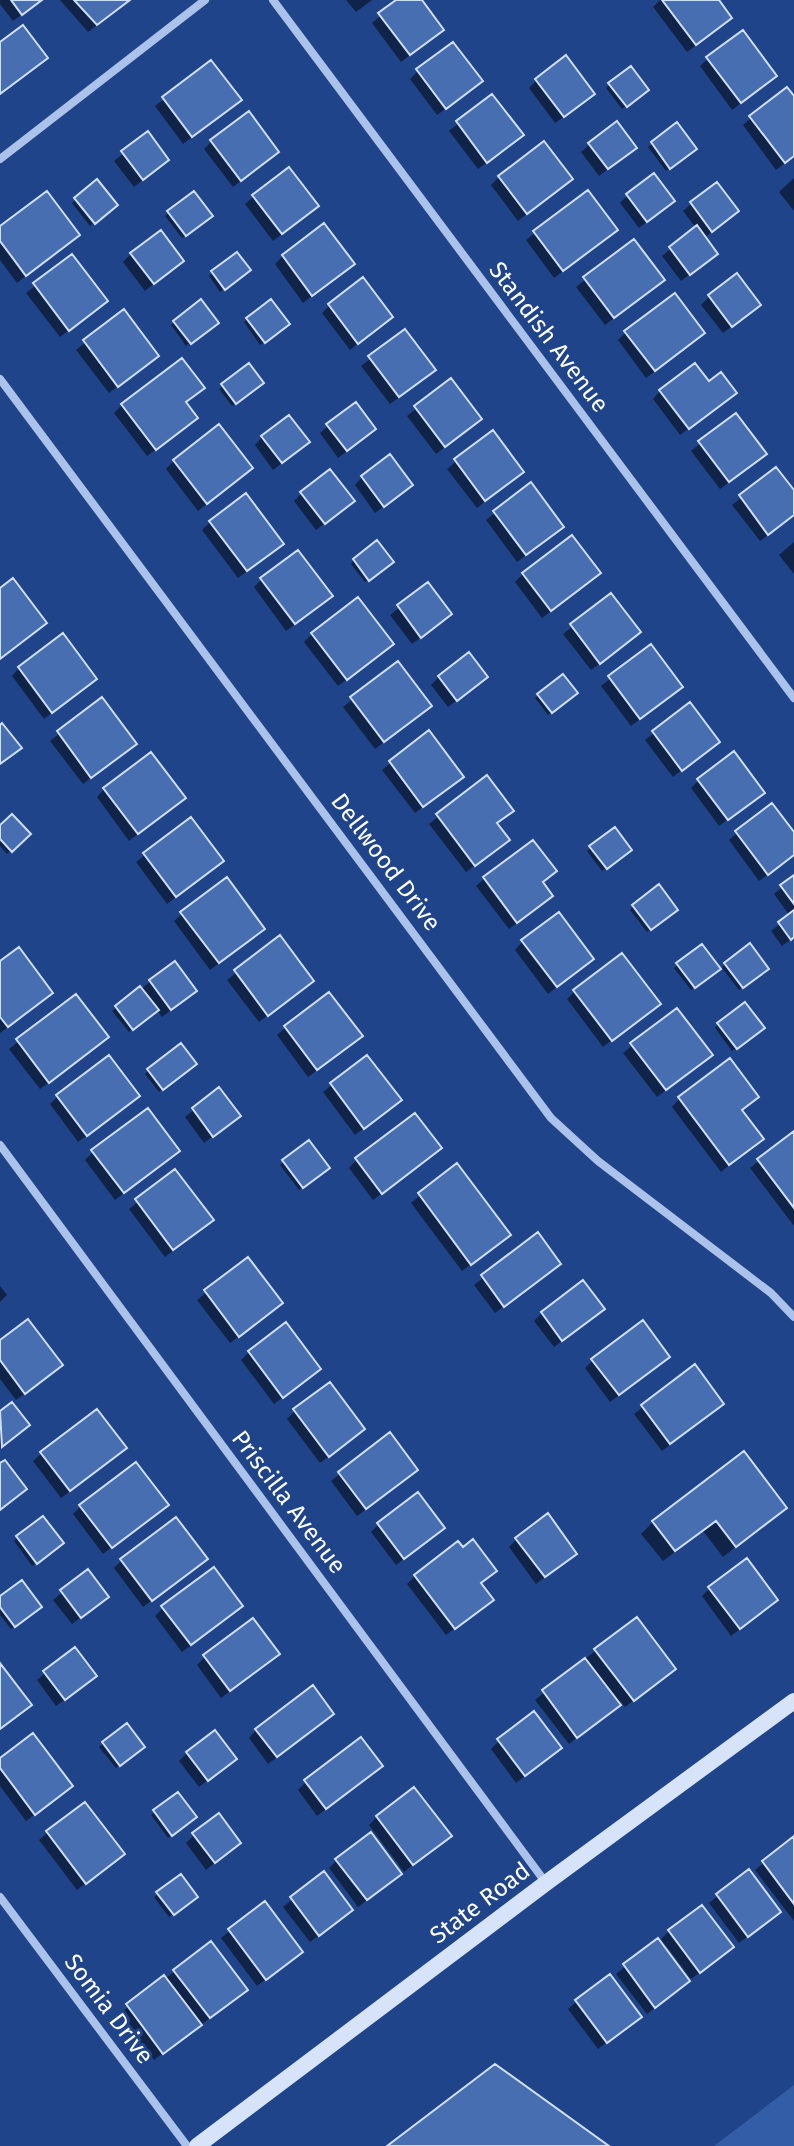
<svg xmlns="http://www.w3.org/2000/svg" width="794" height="2146" viewBox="0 0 794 2146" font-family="'Fira Sans',sans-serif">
<rect width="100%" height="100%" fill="#1f448a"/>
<path fill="#335da7" d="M 794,2085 L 794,2146 L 714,2146 Z"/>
<path fill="#0007" d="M 0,0 L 41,0 L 13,21 L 0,4 Z
M 60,0 L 130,0 L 88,32 Z
M 346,0 L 372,0 L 356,12 Z
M 399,0 L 419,0 L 434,37 L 401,62 L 372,23 Z
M 660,0 L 716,0 L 722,26 L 687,52 L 653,7 Z
M 708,59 L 775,76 L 732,110 L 700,66 Z
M 211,63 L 231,108 L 183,144 L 155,106 Z
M 418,71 L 472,89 L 437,115 L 410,79 Z
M 537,80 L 584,102 L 555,123 L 529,88 Z
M 610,84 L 643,94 L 622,109 L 606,88 Z
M 492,96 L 513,143 L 478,169 L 449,131 Z
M 794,99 L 794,156 L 776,170 L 743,125 L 751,118 Z
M 677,125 L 691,152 L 666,171 L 648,147 Z
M 147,134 L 167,160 L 134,187 L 114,161 Z
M 212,141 L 277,152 L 233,187 L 204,149 Z
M 589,145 L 626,155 L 599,176 L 581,152 Z
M 499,177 L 570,179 L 518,221 L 491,185 Z
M 794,178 L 794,211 L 779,192 Z
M 97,182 L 112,208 L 90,226 L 72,203 Z
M 587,192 L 616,230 L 554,278 L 526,240 Z
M 628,195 L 665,208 L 639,228 L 620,203 Z
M 253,197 L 308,214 L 273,241 L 245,204 Z
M 691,204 L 737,211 L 704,238 L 707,261 L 681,281 L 662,256 L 696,228 L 683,211 Z
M 168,213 L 207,219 L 182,238 L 165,216 Z
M 0,229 L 78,235 L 17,283 L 0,260 Z
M 634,241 L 654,287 L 605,325 L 576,287 Z
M 131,254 L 182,261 L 145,291 L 123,262 Z
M 283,256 L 345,271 L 303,303 L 275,264 Z
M 72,257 L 97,309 L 60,337 L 26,293 Z
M 212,273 L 245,273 L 220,292 L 209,276 Z
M 709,297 L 750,313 L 723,333 L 701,305 Z
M 330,305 L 390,317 L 350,350 L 322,313 Z
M 123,312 L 148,363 L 109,393 L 76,350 Z
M 247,319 L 284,327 L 260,345 L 244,322 Z
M 174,322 L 213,326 L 186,346 L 171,325 Z
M 405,332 L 426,378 L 390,404 L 361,366 Z
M 626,332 L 695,341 L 646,378 L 618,340 Z
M 249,366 L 258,386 L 232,406 L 219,389 Z
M 451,381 L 471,427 L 436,454 L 407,416 Z
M 660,391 L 726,400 L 680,435 L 653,399 Z
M 184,403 L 187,426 L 147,456 L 114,413 L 122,405 Z
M 735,416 L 756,462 L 720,489 L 691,451 Z
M 328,426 L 365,437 L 338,458 L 320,433 Z
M 492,433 L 522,472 L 477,508 L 447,469 Z
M 262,437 L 299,450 L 273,470 L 255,445 Z
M 174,461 L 250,468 L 198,511 L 166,469 Z
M 776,470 L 794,494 L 794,515 L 760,541 L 732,505 Z
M 362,477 L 402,493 L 375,513 L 355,485 Z
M 530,485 L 554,534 L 517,562 L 486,520 Z
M 302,493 L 344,509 L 316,530 L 294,501 Z
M 210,522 L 274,551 L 238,578 L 202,530 Z
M 794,542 L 794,574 L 779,555 Z
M 354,560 L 388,566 L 365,582 L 351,564 Z
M 523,574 L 590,581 L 542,618 L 515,582 Z
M 262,579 L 322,604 L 286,631 L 254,587 Z
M 427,585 L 441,622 L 412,644 L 390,615 Z
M 611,596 L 631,640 L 591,670 L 563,634 Z
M 312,634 L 383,652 L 338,686 L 304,642 Z
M 651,646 L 673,694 L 631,726 L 601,686 Z
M 397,664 L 421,714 L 375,749 L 343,707 Z
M 19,668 L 87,686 L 44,719 L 12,676 Z
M 439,677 L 486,677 L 448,707 L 431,685 Z
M 539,695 L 572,696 L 548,715 L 535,698 Z
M 102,700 L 126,751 L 83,784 L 50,741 Z
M 689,705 L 717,742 L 673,777 L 645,740 Z
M 428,733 L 453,784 L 415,813 L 382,770 Z
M 487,778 L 499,847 L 466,872 L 429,824 Z
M 699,780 L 754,800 L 719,826 L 691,788 Z
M 104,789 L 184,798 L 129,841 L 97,797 Z
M 190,820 L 222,861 L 167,904 L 136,862 Z
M 0,828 L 28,834 L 7,854 L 0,846 Z
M 737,833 L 794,835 L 794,855 L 759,881 L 729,840 Z
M 591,848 L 626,853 L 602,871 L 587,851 Z
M 794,877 L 794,937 L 782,946 L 771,931 L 790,916 L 774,894 Z
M 484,879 L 541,883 L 543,903 L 509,929 L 476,886 Z
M 633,906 L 672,913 L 647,932 L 630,910 Z
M 182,914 L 255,936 L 210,970 L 174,921 Z
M 280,938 L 312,981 L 259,1022 L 227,980 Z
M 522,942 L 592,959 L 548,994 L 515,950 Z
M 0,963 L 43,1001 L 0,1033 Z
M 725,964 L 763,972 L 739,990 L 722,968 Z
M 678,965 L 715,972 L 691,990 L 674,968 Z
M 150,982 L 187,998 L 162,1017 L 157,1010 L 129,1032 L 112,1011 Z
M 575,991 L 650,1011 L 603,1047 L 567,999 Z
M 75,997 L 98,1045 L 40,1089 L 9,1049 Z
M 677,1010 L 702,1063 L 657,1097 L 623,1053 Z
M 718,1024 L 759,1031 L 732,1051 L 715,1028 Z
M 285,1028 L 352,1044 L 308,1077 L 277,1035 Z
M 367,1057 L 391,1108 L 355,1135 L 323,1092 Z
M 191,1067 L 159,1092 L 145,1074 L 149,1070 Z
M 219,1090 L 230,1123 L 204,1143 L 185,1117 Z
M 58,1096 L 129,1104 L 78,1142 L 50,1104 Z
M 679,1099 L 761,1139 L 721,1172 L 672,1107 Z
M 794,1133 L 794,1226 L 750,1168 Z
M 308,1143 L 324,1171 L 299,1190 L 280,1165 Z
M 93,1152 L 170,1158 L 115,1200 L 85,1160 Z
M 431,1156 L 373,1200 L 349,1168 L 356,1160 Z
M 457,1166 L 500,1242 L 462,1271 L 411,1203 Z
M 175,1172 L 203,1228 L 165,1257 L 129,1209 Z
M 537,1235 L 551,1271 L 495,1313 L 474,1285 Z
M 248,1260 L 281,1303 L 230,1343 L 197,1300 Z
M 0,1286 L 7,1295 L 0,1302 Z
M 542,1313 L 594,1316 L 554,1347 L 534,1321 Z
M 0,1343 L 53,1373 L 16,1400 L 0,1379 Z
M 249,1352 L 319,1369 L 274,1404 L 241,1360 Z
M 592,1361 L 660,1364 L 610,1402 L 585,1368 Z
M 694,1367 L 714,1411 L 662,1451 L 634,1414 Z
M 12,1405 L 24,1429 L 0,1447 L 0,1414 Z
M 295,1411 L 355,1437 L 320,1463 L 287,1419 Z
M 390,1435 L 408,1478 L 357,1516 L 331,1481 Z
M 41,1454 L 117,1456 L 61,1498 L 33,1461 Z
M 81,1506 L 158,1512 L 103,1554 L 73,1514 Z
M 784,1508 L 723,1557 L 703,1531 L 663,1561 L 641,1534 L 653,1522 Z
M 379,1524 L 434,1536 L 396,1565 L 371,1532 Z
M 18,1537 L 58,1547 L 32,1566 L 14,1541 Z
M 517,1539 L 575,1554 L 536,1584 L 509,1547 Z
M 122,1560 L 197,1566 L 143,1607 L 114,1568 Z
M 87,1572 L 98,1605 L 72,1624 L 53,1600 Z
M 415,1576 L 479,1584 L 483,1607 L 446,1635 L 407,1584 Z
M 709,1589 L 768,1608 L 731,1636 L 702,1596 Z
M 0,1599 L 36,1610 L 11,1629 L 0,1615 Z
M 163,1608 L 233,1614 L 182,1652 L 155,1616 Z
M 595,1651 L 665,1676 L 625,1707 L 621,1702 L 569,1744 L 535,1700 Z
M 205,1657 L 269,1662 L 221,1698 L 197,1665 Z
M 45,1673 L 86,1684 L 56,1706 L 37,1680 Z
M 324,1722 L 268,1764 L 249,1738 L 256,1730 Z
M 126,1726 L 139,1751 L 116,1768 L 99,1747 Z
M 499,1741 L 552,1756 L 516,1783 L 491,1749 Z
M 187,1753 L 226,1766 L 199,1787 L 179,1761 Z
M 0,1760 L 63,1794 L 26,1821 L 0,1786 Z
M 381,1766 L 317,1816 L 298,1790 L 306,1782 Z
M 155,1812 L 191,1821 L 168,1838 L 151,1815 Z
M 377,1817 L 449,1836 L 404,1872 L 369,1825 Z
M 47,1833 L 114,1862 L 77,1890 L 39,1840 Z
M 194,1835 L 239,1843 L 206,1870 L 186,1843 Z
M 794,1839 L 794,1921 L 755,1870 Z
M 337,1860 L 391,1882 L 358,1907 L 329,1868 Z
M 748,1872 L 770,1919 L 739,1943 L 709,1903 Z
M 324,1874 L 343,1917 L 310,1942 L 283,1907 Z
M 158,1894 L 192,1900 L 169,1917 L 154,1897 Z
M 264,1904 L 292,1959 L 257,1986 L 221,1938 Z
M 669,1931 L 723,1955 L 691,1979 L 661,1939 Z
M 657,1941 L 688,1981 L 647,2014 L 616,1974 Z
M 175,1971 L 237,1998 L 154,2060 L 119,2014 Z
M 576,2002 L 631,2024 L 598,2049 L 568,2009 Z"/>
<path fill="#486eb2" stroke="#d0dff8" stroke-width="2" d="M 11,0 L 42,0 L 22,15 Z
M 74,0 L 130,0 L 97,25 Z
M 396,0 L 422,0 L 444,30 L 410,55 L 378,13 Z
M 662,0 L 719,0 L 732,18 L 696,45 Z
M 23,25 L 48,58 L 0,94 L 0,42 Z
M 743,30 L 777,76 L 741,103 L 706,57 Z
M 453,42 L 483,81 L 446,109 L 416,69 Z
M 566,55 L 595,94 L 564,117 L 535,79 Z
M 211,60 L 242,100 L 192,137 L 162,97 Z
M 631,66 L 649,90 L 627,107 L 608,83 Z
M 787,87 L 794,96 L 794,156 L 785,163 L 749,116 Z
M 492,94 L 524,135 L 487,163 L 456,121 Z
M 249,111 L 279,152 L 241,181 L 210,140 Z
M 617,121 L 637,148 L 608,169 L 588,143 Z
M 677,122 L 697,149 L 670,169 L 651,142 Z
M 148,131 L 169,160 L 143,180 L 121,151 Z
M 544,141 L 573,179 L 527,214 L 498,176 Z
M 289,167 L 319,206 L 282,234 L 252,195 Z
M 654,173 L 675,201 L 647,222 L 626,194 Z
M 97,179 L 118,205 L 95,224 L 74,198 Z
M 717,182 L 739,211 L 712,232 L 690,202 Z
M 588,190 L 618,230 L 563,271 L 533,231 Z
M 47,191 L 80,235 L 26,276 L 0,241 L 0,226 Z
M 194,191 L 213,216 L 186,236 L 167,211 Z
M 324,223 L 355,264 L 312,296 L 282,255 Z
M 697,225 L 718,254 L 690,275 L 669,247 Z
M 161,230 L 184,261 L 154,284 L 130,253 Z
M 634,239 L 665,280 L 614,318 L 583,277 Z
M 237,252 L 251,270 L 225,290 L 211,271 Z
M 72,254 L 108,301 L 69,331 L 33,283 Z
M 737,273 L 761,305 L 732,327 L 708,295 Z
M 363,277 L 393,317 L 358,344 L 328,304 Z
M 675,293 L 705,333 L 655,371 L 624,331 Z
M 201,299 L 219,323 L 191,344 L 173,321 Z
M 271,299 L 290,324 L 265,343 L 246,318 Z
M 124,309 L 159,356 L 118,387 L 83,340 Z
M 405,329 L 436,370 L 399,397 L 368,356 Z
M 182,358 L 205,388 L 186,402 L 198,418 L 156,450 L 121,404 Z
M 249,363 L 264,383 L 236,404 L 221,384 Z
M 695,363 L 709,381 L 721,372 L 737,393 L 689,429 L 659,390 Z
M 451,378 L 482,419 L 445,447 L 414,406 Z
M 356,402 L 376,429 L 347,451 L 326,424 Z
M 736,413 L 767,454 L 729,482 L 698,441 Z
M 289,415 L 310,442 L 282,463 L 261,436 Z
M 219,424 L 253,468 L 207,504 L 173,460 Z
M 493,430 L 524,472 L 485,501 L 454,459 Z
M 390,454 L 413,485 L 384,507 L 361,476 Z
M 776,467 L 794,490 L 794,515 L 768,535 L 739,495 Z
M 330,469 L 355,501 L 325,524 L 300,492 Z
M 531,482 L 564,527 L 526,555 L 493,511 Z
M 246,493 L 284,544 L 247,571 L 209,521 Z
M 572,535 L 601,573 L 551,611 L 522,573 Z
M 377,540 L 394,562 L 369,581 L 353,559 Z
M 298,550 L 333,596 L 295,624 L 260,578 Z
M 13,578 L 47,623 L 0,659 L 0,588 Z
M 428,582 L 452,614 L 421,638 L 397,605 Z
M 611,593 L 641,632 L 600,664 L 570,624 Z
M 358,597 L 394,644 L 347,680 L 311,633 Z
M 63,633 L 97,679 L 52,713 L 18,667 Z
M 651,644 L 683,687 L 640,719 L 608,676 Z
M 469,652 L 488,677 L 457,701 L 438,676 Z
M 398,661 L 432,706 L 384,742 L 350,697 Z
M 563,674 L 578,693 L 552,713 L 537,694 Z
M 102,697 L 137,744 L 91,778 L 57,731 Z
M 690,702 L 720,742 L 682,771 L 652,731 Z
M 2,723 L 22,748 L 0,764 L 0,725 Z
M 429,730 L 464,777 L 423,807 L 389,761 Z
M 734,751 L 765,793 L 728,820 L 697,779 Z
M 151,752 L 186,798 L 138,834 L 103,788 Z
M 487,775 L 514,811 L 497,823 L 510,840 L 475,866 L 436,814 Z
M 772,803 L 794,832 L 794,855 L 768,875 L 735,831 Z
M 12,814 L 31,834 L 12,852 L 0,839 L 0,825 Z
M 191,817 L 224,861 L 176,897 L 143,853 Z
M 615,827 L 632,850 L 607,869 L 589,846 Z
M 533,840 L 557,871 L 543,882 L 553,896 L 517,923 L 483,877 Z
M 794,875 L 794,904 L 780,885 Z
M 227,877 L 265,929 L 219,963 L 180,912 Z
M 659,884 L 678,910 L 651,930 L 632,905 Z
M 794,910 L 794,937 L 791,940 L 778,922 Z
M 559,912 L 594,959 L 557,987 L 521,940 Z
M 280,935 L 314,981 L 268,1016 L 234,970 Z
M 750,943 L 769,969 L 743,988 L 724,963 Z
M 702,944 L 721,969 L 695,988 L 676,963 Z
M 19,947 L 53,993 L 8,1027 L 0,1017 L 0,961 Z
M 622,953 L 661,1004 L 612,1041 L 573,990 Z
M 175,961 L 197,991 L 171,1010 L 149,980 Z
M 140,986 L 159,1010 L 133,1030 L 115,1006 Z
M 329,992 L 363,1036 L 317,1070 L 284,1026 Z
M 76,994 L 109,1037 L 49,1083 L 16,1039 Z
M 745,1002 L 765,1028 L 737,1049 L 717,1023 Z
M 677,1008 L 713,1055 L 666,1090 L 630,1043 Z
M 181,1043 L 197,1064 L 163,1090 L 147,1069 Z
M 109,1055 L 140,1096 L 87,1136 L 56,1095 Z
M 367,1055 L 402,1100 L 364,1129 L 330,1083 Z
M 730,1058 L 759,1097 L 742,1110 L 764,1139 L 729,1165 L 678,1097 Z
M 219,1087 L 241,1116 L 213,1137 L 192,1108 Z
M 148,1108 L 180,1151 L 124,1193 L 91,1150 Z
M 415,1113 L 442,1148 L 382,1194 L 355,1158 Z
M 794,1131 L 794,1208 L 757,1159 Z
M 309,1140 L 330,1168 L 303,1188 L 282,1160 Z
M 457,1163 L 511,1235 L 471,1265 L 418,1193 Z
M 175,1169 L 214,1220 L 173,1250 L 135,1199 Z
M 538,1232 L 561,1264 L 504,1307 L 481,1275 Z
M 248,1257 L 283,1303 L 239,1337 L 204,1290 Z
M 583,1280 L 605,1309 L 562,1341 L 541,1312 Z
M 28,1319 L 63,1365 L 25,1394 L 0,1360 L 0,1340 Z
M 643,1320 L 670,1357 L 619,1395 L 591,1359 Z
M 286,1322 L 321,1369 L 283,1398 L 248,1351 Z
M 695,1364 L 724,1404 L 670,1444 L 641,1405 Z
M 330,1382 L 365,1429 L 329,1457 L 293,1409 Z
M 12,1402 L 30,1425 L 2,1447 L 0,1411 Z
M 97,1409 L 127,1448 L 70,1491 L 40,1452 Z
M 390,1432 L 418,1470 L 366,1509 L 338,1472 Z
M 744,1451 L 787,1508 L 736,1547 L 716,1521 L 675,1551 L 652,1521 Z
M 5,1460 L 27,1489 L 0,1510 L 0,1463 Z
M 136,1462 L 169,1505 L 112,1548 L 79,1505 Z
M 418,1492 L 445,1528 L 404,1559 L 377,1523 Z
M 548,1513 L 577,1554 L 545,1577 L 515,1538 Z
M 43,1516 L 64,1543 L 37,1564 L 16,1536 Z
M 176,1517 L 208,1559 L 152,1601 L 120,1559 Z
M 473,1539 L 497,1571 L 481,1583 L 494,1600 L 455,1629 L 414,1575 L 458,1541 L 463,1547 Z
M 747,1558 L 778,1600 L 740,1629 L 708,1587 Z
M 214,1567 L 243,1606 L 191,1645 L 161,1606 Z
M 88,1569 L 109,1597 L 81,1618 L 60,1590 Z
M 22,1580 L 42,1607 L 15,1627 L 0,1607 L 0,1596 Z
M 637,1617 L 676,1669 L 634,1701 L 594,1649 Z
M 253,1618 L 280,1654 L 230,1691 L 203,1655 Z
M 75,1647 L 97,1676 L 65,1700 L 43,1671 Z
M 585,1658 L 621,1705 L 577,1738 L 542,1690 Z
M 0,1663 L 32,1705 L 0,1729 Z
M 313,1685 L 334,1714 L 277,1757 L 255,1729 Z
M 534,1711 L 562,1748 L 525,1776 L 497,1739 Z
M 127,1723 L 145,1747 L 120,1766 L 102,1742 Z
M 215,1730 L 237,1759 L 208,1781 L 186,1752 Z
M 33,1733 L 73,1786 L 35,1815 L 0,1768 L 0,1758 Z
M 361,1737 L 383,1766 L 326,1809 L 304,1780 Z
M 414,1787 L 452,1836 L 413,1865 L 376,1816 Z
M 178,1792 L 197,1817 L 172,1836 L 153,1810 Z
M 85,1802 L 125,1854 L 86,1884 L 46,1831 Z
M 219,1813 L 241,1843 L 215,1863 L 192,1833 Z
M 371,1832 L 402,1874 L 367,1900 L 335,1859 Z
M 794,1836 L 794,1904 L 762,1861 Z
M 749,1869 L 781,1912 L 748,1937 L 716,1894 Z
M 324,1871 L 353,1910 L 319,1936 L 290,1897 Z
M 181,1874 L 198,1897 L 174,1915 L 156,1892 Z
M 265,1901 L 303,1952 L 266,1980 L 228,1929 Z
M 702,1905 L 734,1947 L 700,1973 L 668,1930 Z
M 658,1938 L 690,1981 L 655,2008 L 623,1964 Z
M 211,1941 L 248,1990 L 210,2018 L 173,1970 Z
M 610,1974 L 642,2017 L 607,2043 L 575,2000 Z
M 164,1975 L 202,2025 L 163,2054 L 126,2004 Z
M 495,2064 L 609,2146 L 387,2146 Z"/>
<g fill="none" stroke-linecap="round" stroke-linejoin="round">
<path stroke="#abc2eb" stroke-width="8" d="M 273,0 L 794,698
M 0,159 L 205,0
M 0,379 L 551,1118 L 598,1161 L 771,1293 L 794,1317
M 0,1145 L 546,1883
M 0,1897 L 187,2146"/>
<path stroke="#d7e3f9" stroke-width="16" d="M 197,2146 L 546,1883 L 794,1701"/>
</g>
<g text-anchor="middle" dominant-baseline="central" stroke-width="6" stroke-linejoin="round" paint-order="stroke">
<g font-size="24" fill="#fff" stroke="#1f448a">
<text transform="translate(549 337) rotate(53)">Standish Avenue</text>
<text transform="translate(386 862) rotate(53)">Dellwood Drive</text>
<text transform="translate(289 1502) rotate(53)">Priscilla Avenue</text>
<text transform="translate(480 1903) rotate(-37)">State Road</text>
<text transform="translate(109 2009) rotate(53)">Somia Drive</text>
</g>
</g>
</svg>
